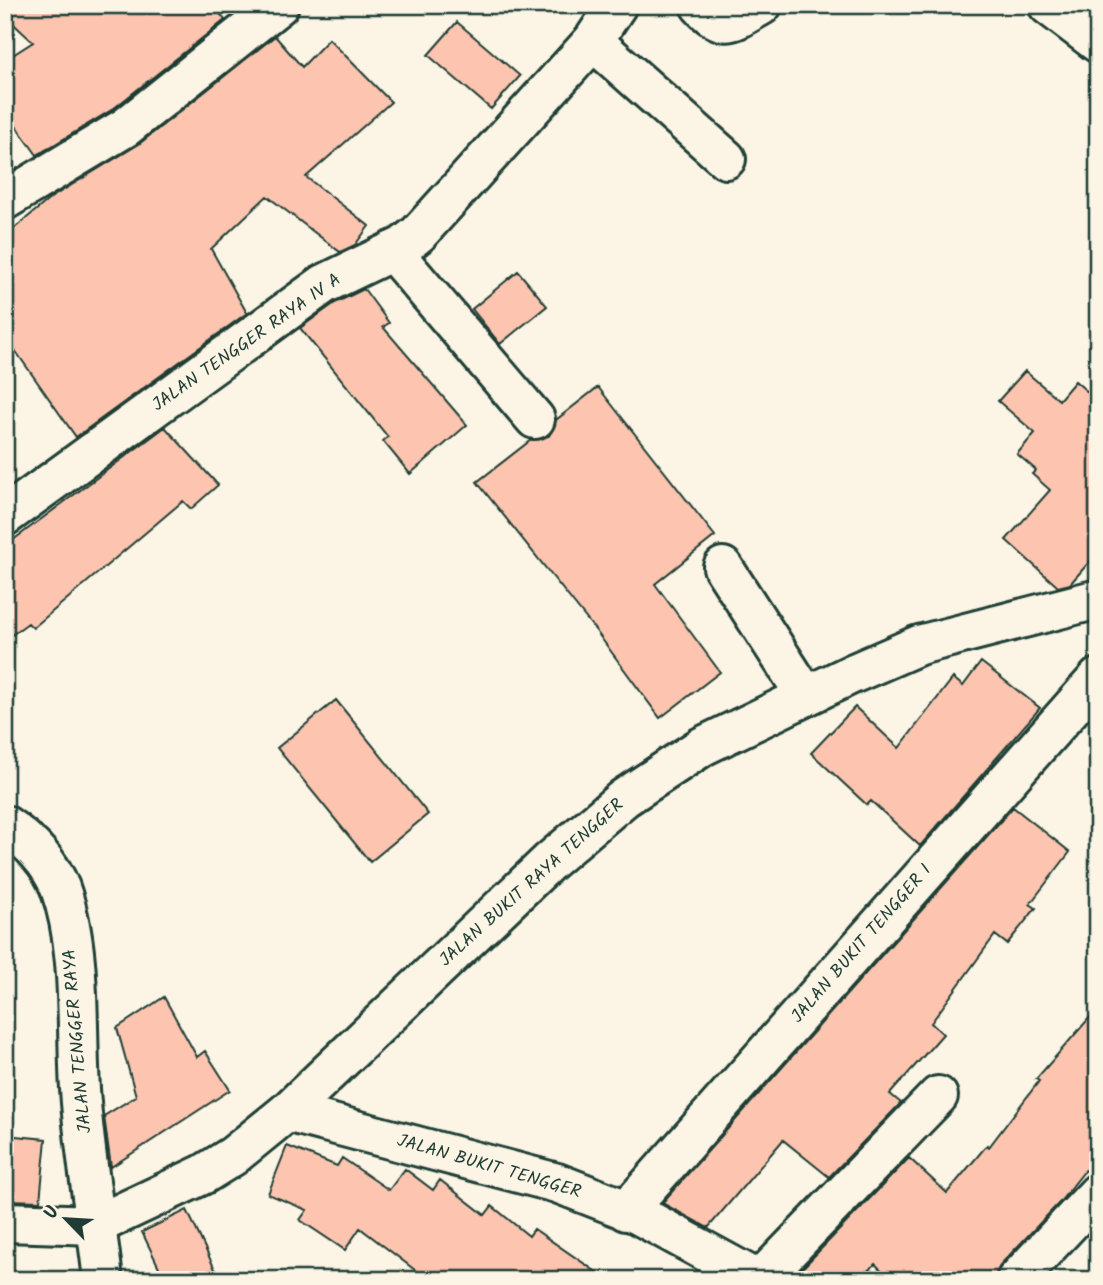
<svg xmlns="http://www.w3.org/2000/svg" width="1103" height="1285" viewBox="0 0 1103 1285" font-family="Kalam,sans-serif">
<rect width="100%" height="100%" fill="#fcf5e5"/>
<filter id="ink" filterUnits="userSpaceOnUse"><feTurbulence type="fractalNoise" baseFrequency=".0143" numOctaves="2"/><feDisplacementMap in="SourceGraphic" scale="14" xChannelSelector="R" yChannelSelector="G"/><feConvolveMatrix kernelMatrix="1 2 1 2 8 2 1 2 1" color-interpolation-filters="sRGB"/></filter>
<g filter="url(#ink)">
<path fill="#fdc5b0" stroke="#1f3d34" stroke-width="2" d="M 5,5 L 213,5 L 225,20 L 113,109 L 37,155 L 5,111 L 5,60 L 33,42 L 5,16 Z
M 457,22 L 520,76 L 491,109 L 428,55 Z
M 275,36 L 302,67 L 329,39 L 391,102 L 306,177 L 369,226 L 355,245 L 340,252 L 267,196 L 211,249 L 247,313 L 76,437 L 5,336 L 5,236 L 52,197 L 139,144 Z
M 518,271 L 547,306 L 500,344 L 472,309 Z
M 364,289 L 389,323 L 383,327 L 467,425 L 410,474 L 383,441 L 388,437 L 300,328 L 335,303 Z
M 1025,371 L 1059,400 L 1075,381 L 1098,401 L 1098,552 L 1070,584 L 1058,587 L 1006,540 L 1050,490 L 1032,474 L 1036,470 L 1017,454 L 1035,433 L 998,401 Z
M 598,387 L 715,536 L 655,584 L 720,672 L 660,718 L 596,631 L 477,482 L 531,440 L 549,436 L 556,420 Z
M 165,427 L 218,485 L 191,509 L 183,501 L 33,628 L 28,623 L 5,640 L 5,546 Z
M 981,662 L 1040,708 L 920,846 L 871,801 L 867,805 L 811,753 L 855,707 L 899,748 L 953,678 L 963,686 Z
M 336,700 L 428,814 L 370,862 L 277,748 Z
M 1013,807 L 1070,852 L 1030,904 L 1036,908 L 1007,944 L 995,935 L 931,1023 L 943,1034 L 890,1094 L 901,1103 L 829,1177 L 783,1140 L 708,1228 L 662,1203 Z
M 164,997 L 197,1057 L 205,1051 L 230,1090 L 111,1167 L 104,1116 L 136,1096 L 117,1028 Z
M 1098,1008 L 1098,1154 L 1059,1203 L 1000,1265 L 995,1280 L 892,1280 L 875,1264 L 861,1280 L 791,1280 L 909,1158 L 947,1193 L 987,1145 L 989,1147 L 1039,1081 L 1036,1079 Z
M 5,1135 L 46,1139 L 40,1201 L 5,1200 Z
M 287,1146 L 337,1166 L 342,1158 L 389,1190 L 405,1169 L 433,1190 L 440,1180 L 485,1215 L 492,1206 L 529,1236 L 534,1229 L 608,1280 L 428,1280 L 360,1228 L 345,1250 L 300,1220 L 307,1210 L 268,1194 Z
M 187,1210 L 220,1280 L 165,1280 L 142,1232 Z"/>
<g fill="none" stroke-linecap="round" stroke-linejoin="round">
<defs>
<path id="minor" d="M 700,5 C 725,33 733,21 762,5
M 1048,5 L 1098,43
M 593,41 L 726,159
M 5,200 L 126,127 L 279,5
M 392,251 L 535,419
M 5,516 L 324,284 L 403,246 L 418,234 L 593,41 L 617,5
M 723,567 L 806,696
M 287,1112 L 557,1183 L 637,1214 L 758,1280
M 626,1211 L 1098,678
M 5,1222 L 96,1225 L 204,1174 L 233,1156 L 287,1112 L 550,861 L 624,798 L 703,746 L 852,674 L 919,645 L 1098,599
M 760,1280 L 938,1096
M 1016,1280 L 1098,1193"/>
<path id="major" d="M 5,825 C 29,841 49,860 60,888 C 82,949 76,1025 80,1089 C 84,1153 96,1217 103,1280"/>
</defs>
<use href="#minor" stroke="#1f3d34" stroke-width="44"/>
<use href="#major" stroke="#1f3d34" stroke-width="44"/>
<use href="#minor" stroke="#fcf5e5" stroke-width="38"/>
<use href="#major" stroke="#fcf5e5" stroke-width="38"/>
</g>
</g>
<g text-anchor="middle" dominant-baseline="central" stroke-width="7" stroke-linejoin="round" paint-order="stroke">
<g font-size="18" fill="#1f3d34" stroke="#fcf5e5">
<text transform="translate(247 343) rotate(-35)">JALAN TENGGER RAYA IV A</text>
<text transform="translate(532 883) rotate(-42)">JALAN BUKIT RAYA TENGGER</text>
<text transform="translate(862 944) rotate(-49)">JALAN BUKIT TENGGER I</text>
<text transform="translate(78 1041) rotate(-95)">JALAN TENGGER RAYA</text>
<text transform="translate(489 1167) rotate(16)">JALAN BUKIT TENGGER</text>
</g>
</g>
<rect width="1103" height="1285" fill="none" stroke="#fcf5e5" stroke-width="28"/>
<rect x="14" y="14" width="1075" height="1257" fill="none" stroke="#1f3d34" stroke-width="2.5" filter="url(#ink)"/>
<g transform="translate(66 1219) rotate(295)" stroke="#fcf5e5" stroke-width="5" paint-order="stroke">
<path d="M0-5L12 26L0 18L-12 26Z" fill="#1f3d34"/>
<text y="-10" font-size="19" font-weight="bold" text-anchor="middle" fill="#1f3d34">U</text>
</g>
</svg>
